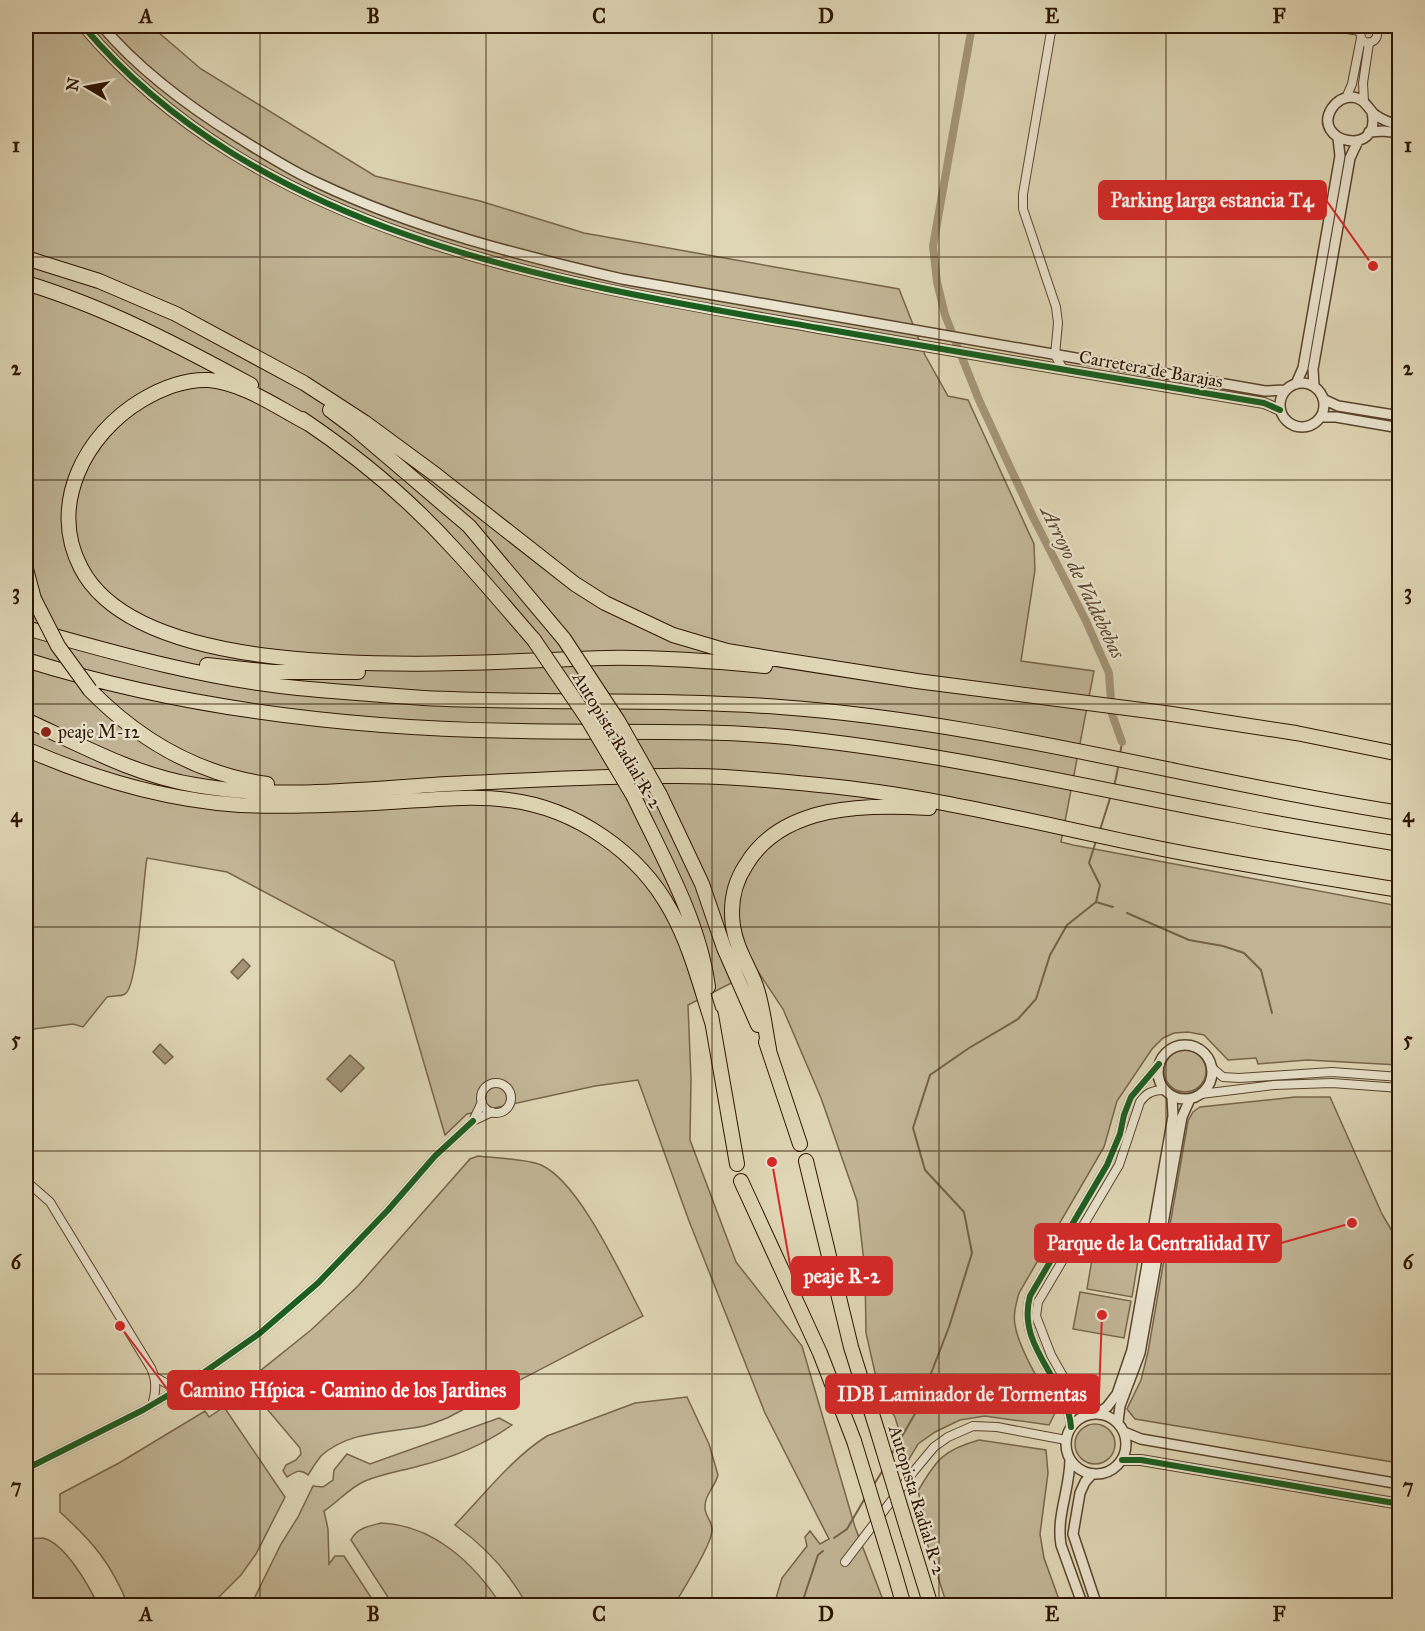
<svg xmlns="http://www.w3.org/2000/svg" width="1425" height="1631" viewBox="0 0 1425 1631" font-family="'IM FELL Great Primer',serif">
<rect width="100%" height="100%" fill="#dfd6b5"/>
<filter id="stains"><feTurbulence type="fractalNoise" baseFrequency=".00333" numOctaves="4"/><feColorMatrix values="0 0 0 0 .2 0 0 0 0 .09 0 0 0 0 .02 0 0 0 .5 -.17"/></filter>
<radialGradient id="worn" r=".72"><stop offset=".6" stop-color="#630" stop-opacity="0"/><stop offset="1" stop-color="#630" stop-opacity=".3"/></radialGradient>
<path fill="#c1b596" stroke="#78654b" stroke-width="1.5" d="M 26,26 L 151,26 L 201,69 L 375,176 L 480,201 L 584,233 L 899,289 L 925,355 L 948,396 L 968,400 L 1034,544 L 1035,570 L 1021,661 L 1094,671 L 1061,842 L 1073,845 L 1399,906 L 1399,1065 L 1307,1060 L 1258,1064 L 1256,1058 L 1228,1060 L 1204,1035 L 1188,1032 L 1174,1033 L 1163,1038 L 1152,1049 L 1117,1101 L 1104,1147 L 1019,1293 C 1016,1304 1013,1314 1015,1325 C 1019,1350 1043,1387 1056,1411 L 1049,1425 L 985,1416 L 960,1420 L 935,1432 L 918,1444 L 908,1461 L 895,1417 L 880,1395 L 866,1333 L 865,1271 L 857,1201 L 821,1098 L 783,1009 L 757,970 L 688,1005 L 691,1079 L 690,1140 L 736,1262 L 802,1346 L 855,1527 L 885,1605 L 774,1605 L 782,1578 L 807,1546 L 805,1537 L 810,1531 L 820,1544 L 829,1539 L 765,1413 L 689,1221 L 638,1080 L 595,1086 L 467,1114 L 445,1135 L 394,961 L 227,872 L 147,858 C 143,878 138,987 125,994 C 120,997 112,995 107,997 L 83,1027 L 73,1024 L 26,1030 Z
M1164 1071a21 21 0 1 1 42 0a21 21 0 1 1-42 0Z
M 1295,1097 L 1330,1097 L 1382,1214 L 1399,1243 L 1399,1463 L 1135,1419 L 1127,1409 L 1141,1380 L 1148,1352 L 1188,1121 L 1193,1112 L 1200,1107 Z
M 478,1156 C 494,1158 528,1159 541,1165 C 580,1182 622,1277 643,1316 L 447,1418 C 439,1421 432,1424 424,1426 C 390,1433 349,1430 321,1456 C 316,1462 312,1469 308,1475 C 300,1468 295,1472 287,1477 L 283,1471 L 286,1465 L 296,1460 L 301,1454 L 300,1448 L 245,1383 L 311,1330 L 358,1286 L 470,1159 Z
M 1093,1253 L 1138,1261 L 1132,1297 L 1087,1289 Z
M 1080,1292 L 1131,1301 L 1124,1338 L 1073,1329 Z
M 687,1397 L 709,1444 L 718,1475 C 715,1487 704,1495 705,1509 C 706,1517 713,1523 712,1531 C 711,1546 683,1590 674,1605 L 527,1605 C 509,1572 486,1547 455,1525 C 483,1496 513,1457 547,1436 L 635,1403 Z
M 224,1407 L 285,1497 L 256,1554 L 241,1575 L 219,1597 L 206,1605 L 128,1605 C 111,1563 93,1542 60,1512 L 60,1494 L 119,1463 L 205,1411 L 209,1417 Z
M 499,1418 L 512,1425 C 484,1445 451,1458 419,1466 C 401,1471 382,1474 365,1481 C 349,1488 338,1502 324,1511 L 328,1529 L 329,1564 L 335,1556 L 344,1556 L 376,1605 L 251,1605 L 281,1544 L 298,1517 L 313,1486 L 323,1487 L 333,1480 L 334,1470 L 347,1454 L 370,1464 Z
M1075 1444a20 20 0 1 1 40 0a20 20 0 1 1-40 0Z
M 979,1440 L 1046,1450 L 1048,1473 L 1040,1534 L 1044,1558 L 1061,1605 L 947,1605 L 925,1537 L 926,1522 L 918,1491 C 936,1460 943,1450 979,1440 Z
M 381,1523 C 433,1525 474,1563 501,1605 L 393,1605 L 351,1540 C 356,1528 370,1526 381,1523 Z
M 43,1538 C 65,1543 89,1586 98,1605 L 26,1605 L 26,1539 Z"/>
<path fill="#a39477" stroke="#746147" stroke-width="1.5" d="M 243,959 L 250,966 L 238,979 L 231,972 Z
M 160,1044 L 173,1057 L 165,1064 L 153,1052 Z
M 350,1055 L 364,1068 L 341,1092 L 327,1079 Z"/>
<g fill="none" stroke-linecap="round" stroke-linejoin="round">
<path stroke="#746147" stroke-width="2" d="M 1120,755 L 1122,742
M 1114,787 L 1119,763
M 1100,830 L 1111,795
M 1096,902 L 1113,907
M 1127,913 L 1189,940 L 1223,946 L 1244,953 L 1261,970 L 1272,1013
M 890,1457 L 916,1412 L 949,1327 L 972,1253 L 964,1212 L 925,1170 L 913,1128 L 930,1075 L 969,1048 L 1018,1019 L 1036,999 L 1050,955 L 1067,925 L 1096,902 L 1100,885 L 1089,863 L 1096,841
M 873,1486 L 883,1470
M 834,1538 L 847,1529 L 865,1498
M 801,1606 L 818,1555 L 823,1551"/>
<path stroke="#a39477" stroke-width="8" d="M 972,26 L 933,246 L 937,282 L 945,315 L 979,400 L 1033,517 L 1086,621 L 1109,673 L 1112,714 L 1122,742"/>
<defs>
<path id="minor" d="M 1052,26 L 1023,194 L 1023,209 L 1056,307 L 1058,323 L 1055,355 L 1063,369
M 1328,26 L 1360,31
M 1365,26 L 1360,31 L 1361,38 L 1364,42 C 1376,45 1382,33 1372,26
M 1346,98 L 1352,84 L 1361,38
M 1364,102 L 1363,83 L 1369,43
M 1211,1067 L 1223,1077 L 1239,1078 L 1332,1072 L 1400,1077
M481 1098a15 15 0 1 1 30 0a15 15 0 1 1-30 0Z
M 1201,1094 L 1274,1085 L 1332,1083 L 1400,1088
M 482,1102 L 473,1121 L 492,1112
M 26,1181 L 50,1202 L 151,1368 C 157,1381 156,1392 152,1405
M 155,1377 L 178,1390
M 1092,1414 L 1078,1403 L 1051,1355 L 1036,1316 L 1038,1302 L 1119,1165 L 1140,1102 C 1146,1093 1153,1090 1164,1090
M 1071,1427 C 1067,1379 1016,1347 1030,1296 L 1107,1165 L 1120,1134 L 1124,1115 L 1131,1097 L 1159,1064
M 26,1469 L 143,1410 L 189,1383 L 260,1333 L 318,1283 L 388,1210 L 435,1156 L 473,1121
M 845,1562 L 914,1471 L 934,1447 L 948,1437 L 973,1426 L 997,1427 L 1066,1440
M 1398,1606 L 1400,1597"/>
<path id="tertiary" d="M 83,26 C 264,239 560,283 819,328 C 967,354 1116,378 1264,403 L 1280,410
M 102,26 C 140,71 189,107 239,138 C 265,154 291,171 318,183 C 415,229 518,255 622,279 L 1265,391 L 1285,390
M 1372,112 C 1382,159 1310,142 1332,108 C 1337,101 1344,97 1352,97 C 1364,98 1367,107 1374,114 C 1382,120 1390,123 1400,125
M 1369,132 L 1383,131 L 1400,133
M1280 405a22 22 0 1 1 44 0a22 22 0 1 1-44 0Z
M 1296,384 L 1303,368 L 1340,156 L 1338,138
M 1314,386 L 1313,369 L 1350,158 L 1358,141
M 1323,399 L 1338,406 L 1400,416
M 1321,417 L 1336,417 L 1400,428
M1158 1072a27 27 0 1 1 54 0a27 27 0 1 1-54 0Z
M 1098,1413 L 1107,1407 L 1117,1394 L 1132,1350 L 1173,1116 L 1172,1096
M1066 1444a30 30 0 1 1 60 0a30 30 0 1 1-60 0Z
M 1118,1422 L 1120,1406 L 1140,1353 L 1182,1117 L 1190,1099
M 1124,1432 L 1141,1439 L 1400,1484
M 1070,1459 C 1070,1489 1056,1516 1061,1545 L 1083,1606
M 1122,1460 L 1141,1460 L 1400,1504
M 1092,1474 L 1085,1482 L 1080,1493 L 1073,1534 L 1097,1606"/>
<path id="motorway" d="M 26,258 L 99,281 L 176,314 L 304,383 L 364,422 L 436,475 L 575,584 L 605,603 L 673,635 L 727,651 L 757,656 L 917,681 L 1165,713 L 1296,733 L 1400,754
M 26,283 C 105,307 178,345 251,385
M 330,410 L 354,428 L 469,526 L 564,639
M 302,419 C 357,456 411,501 455,550 C 482,579 508,610 534,640
M 309,424 C 278,408 244,383 209,380 C 185,379 162,388 142,400 C 85,434 48,505 81,568 C 146,694 484,660 606,658 C 659,657 712,661 765,666
M 26,569 L 34,599
M 26,628 C 115,653 205,679 298,688 C 340,692 382,695 424,698 C 542,704 661,698 780,707 C 989,722 1193,781 1400,813
M 26,660 C 186,710 354,729 522,731 C 610,733 699,729 787,737 C 938,752 1086,787 1234,815 C 1289,826 1344,835 1400,844
M 207,665 L 273,672 L 358,672
M 90,690 C 139,740 198,774 267,784
M 26,720 C 81,745 134,775 195,785 C 279,800 363,789 447,784 C 520,781 592,776 665,776 C 716,775 768,780 819,785 C 929,795 1036,823 1143,845 C 1228,863 1314,876 1400,890
M 26,749 C 94,779 165,800 240,805 C 289,807 340,805 390,802 C 429,800 469,795 508,800 C 575,808 639,852 671,911 C 690,945 700,985 712,1022
M 660,795 L 702,884 L 724,948 L 758,1025
M 634,797 C 663,858 699,920 708,987
M 711,1015 L 737,1164
M 766,1042 L 800,1144
M 769,1049 C 765,1029 763,1006 756,986 C 748,964 737,951 733,926 C 730,905 734,883 746,865 C 782,804 867,804 929,808
M 806,1161 L 851,1347 L 878,1433
M 741,1181 L 820,1353 L 854,1441
M 909,1535 L 931,1606
M 893,1568 L 904,1606"/>
</defs>
<use href="#minor" stroke="#5a452d" stroke-width="10"/>
<use href="#tertiary" stroke="#5a452d" stroke-width="12"/>
<use href="#motorway" stroke="#2e1500" stroke-width="16"/>
<use href="#minor" stroke="#eae4cf" stroke-width="8"/>
<use href="#tertiary" stroke="#eae4cf" stroke-width="9"/>
<use href="#motorway" stroke="#dfd6b5" stroke-width="14"/>
<defs>
<path id="motorway-bridge" d="M 34,599 L 58,646 L 90,690
M 564,639 L 618,721 L 660,795
M 534,640 L 587,718 L 634,797
M 878,1433 L 909,1535
M 854,1441 L 893,1568"/>
</defs>
<use href="#motorway-bridge" stroke="#2e1500" stroke-width="16" stroke-linecap="butt"/>
<use href="#motorway-bridge" stroke="#dfd6b5" stroke-width="14"/>
<defs>
<path id="cycleway" d="M 83,26 C 264,239 560,283 819,328 C 967,354 1116,378 1264,403 L 1280,410
M 1071,1427 C 1067,1379 1016,1347 1030,1296 L 1107,1165 L 1120,1134 L 1124,1115 L 1131,1097 L 1159,1064
M 1122,1460 L 1141,1460 L 1400,1504
M 26,1469 L 143,1410 L 189,1383 L 260,1333 L 318,1283 L 388,1210 L 435,1156 L 473,1121"/>
</defs>
<use href="#cycleway" stroke="#eae4cf" stroke-width="10"/>
<use href="#cycleway" stroke="#1b5e20" stroke-width="6"/>
</g>
<path fill="none" stroke="#2e1500" stroke-width="1.5" stroke-opacity="0.55" d="M 260,26 L 260,1606M 486,26 L 486,1606M 712,26 L 712,1606M 939,26 L 939,1606M 1166,26 L 1166,1606M 26,257 L 1400,257M 26,480 L 1400,480M 26,704 L 1400,704M 26,927 L 1400,927M 26,1151 L 1400,1151M 26,1374 L 1400,1374"/>
<circle fill="#8f2418" stroke="#eae4cf" stroke-width="2" cx="46" cy="732" r="6"/>
<g text-anchor="middle" dominant-baseline="central" stroke-width="4.5" stroke-linejoin="round" paint-order="stroke">
<g font-size="18" fill="#2e1500" stroke="#eae4cf">
<text transform="translate(1151 369) rotate(10)">Carretera de Barajas</text>
<text transform="translate(617 740) rotate(59)">Autopista Radial R-2</text>
<text transform="translate(917 1500) rotate(73)">Autopista Radial R-2</text>
</g>
<g font-size="18" fill="#2e1500" stroke="#eae4cf" text-anchor="start">
<text x="58" y="732">peaje M-12</text>
</g>
<g font-size="20" font-style="italic" fill="#5d4830" stroke="#eae4cf">
<text transform="translate(1083 582) rotate(64)">Arroyo de Valdebebas</text>
</g>
</g>
<path fill="none" stroke="#d62828" stroke-width="2" d="M1373 266L1326 200M1352 1223L1281 1243M772 1162L792 1276M120 1326L168 1390M1102 1315L1099 1394"/>
<g fill="#d62828" stroke="#eae4cf" stroke-width="2">
<circle cx="1373" cy="266" r="6"/>
<circle cx="1352" cy="1223" r="6"/>
<circle cx="772" cy="1162" r="6"/>
<circle cx="120" cy="1326" r="6"/>
<circle cx="1102" cy="1315" r="6"/>
</g>
<g fill="#d62828" stroke="#d62828" stroke-width="2">
<rect x="1099" y="181" width="227" height="38" rx="6"/>
<rect x="1035" y="1224" width="246" height="38" rx="6"/>
<rect x="792" y="1257" width="100" height="38" rx="6"/>
<rect x="168" y="1371" width="351" height="38" rx="6"/>
<rect x="826" y="1375" width="273" height="38" rx="6"/>
</g>
<g font-size="20" text-anchor="middle" font-weight="bold" fill="#fff">
<text x="1212" y="207">Parking larga estancia T4</text>
<text x="1158" y="1250">Parque de la Centralidad IV</text>
<text x="842" y="1283">peaje R-2</text>
<text x="343" y="1397">Camino Hípica - Camino de los Jardines</text>
<text x="962" y="1401">IDB Laminador de Tormentas</text>
</g>
<rect width="1425" height="1631" fill="none" stroke="#dfd6b5" stroke-width="66"/>
<g transform="translate(87 87) rotate(280)" stroke="#eae4cf" stroke-width="4.5" paint-order="stroke">
<path d="M0-4.5L10 22L0 15L-10 22Z" fill="#2e1500"/>
<text y="-9" font-size="16" font-weight="bold" text-anchor="middle" fill="#2e1500">N</text>
</g>
<rect x="33" y="33" width="1359" height="1565" fill="none" stroke="#2e1500" stroke-width="2"/>
<g font-size="20" text-anchor="middle" font-weight="bold" fill="#2e1500">
<text x="146" y="23">A</text>
<text x="373" y="23">B</text>
<text x="599" y="23">C</text>
<text x="826" y="23">D</text>
<text x="1052" y="23">E</text>
<text x="1279" y="23">F</text>
<text x="16" y="152">1</text>
<text x="1408" y="152">1</text>
<text x="16" y="375">2</text>
<text x="1408" y="375">2</text>
<text x="16" y="599">3</text>
<text x="1408" y="599">3</text>
<text x="16" y="822">4</text>
<text x="1408" y="822">4</text>
<text x="16" y="1046">5</text>
<text x="1408" y="1046">5</text>
<text x="16" y="1269">6</text>
<text x="1408" y="1269">6</text>
<text x="16" y="1493">7</text>
<text x="1408" y="1493">7</text>
<text x="146" y="1621">A</text>
<text x="373" y="1621">B</text>
<text x="599" y="1621">C</text>
<text x="826" y="1621">D</text>
<text x="1052" y="1621">E</text>
<text x="1279" y="1621">F</text>
</g>
<rect width="100%" height="100%" filter="url(#stains)"/>
<rect width="100%" height="100%" fill="url(#worn)"/>
</svg>
